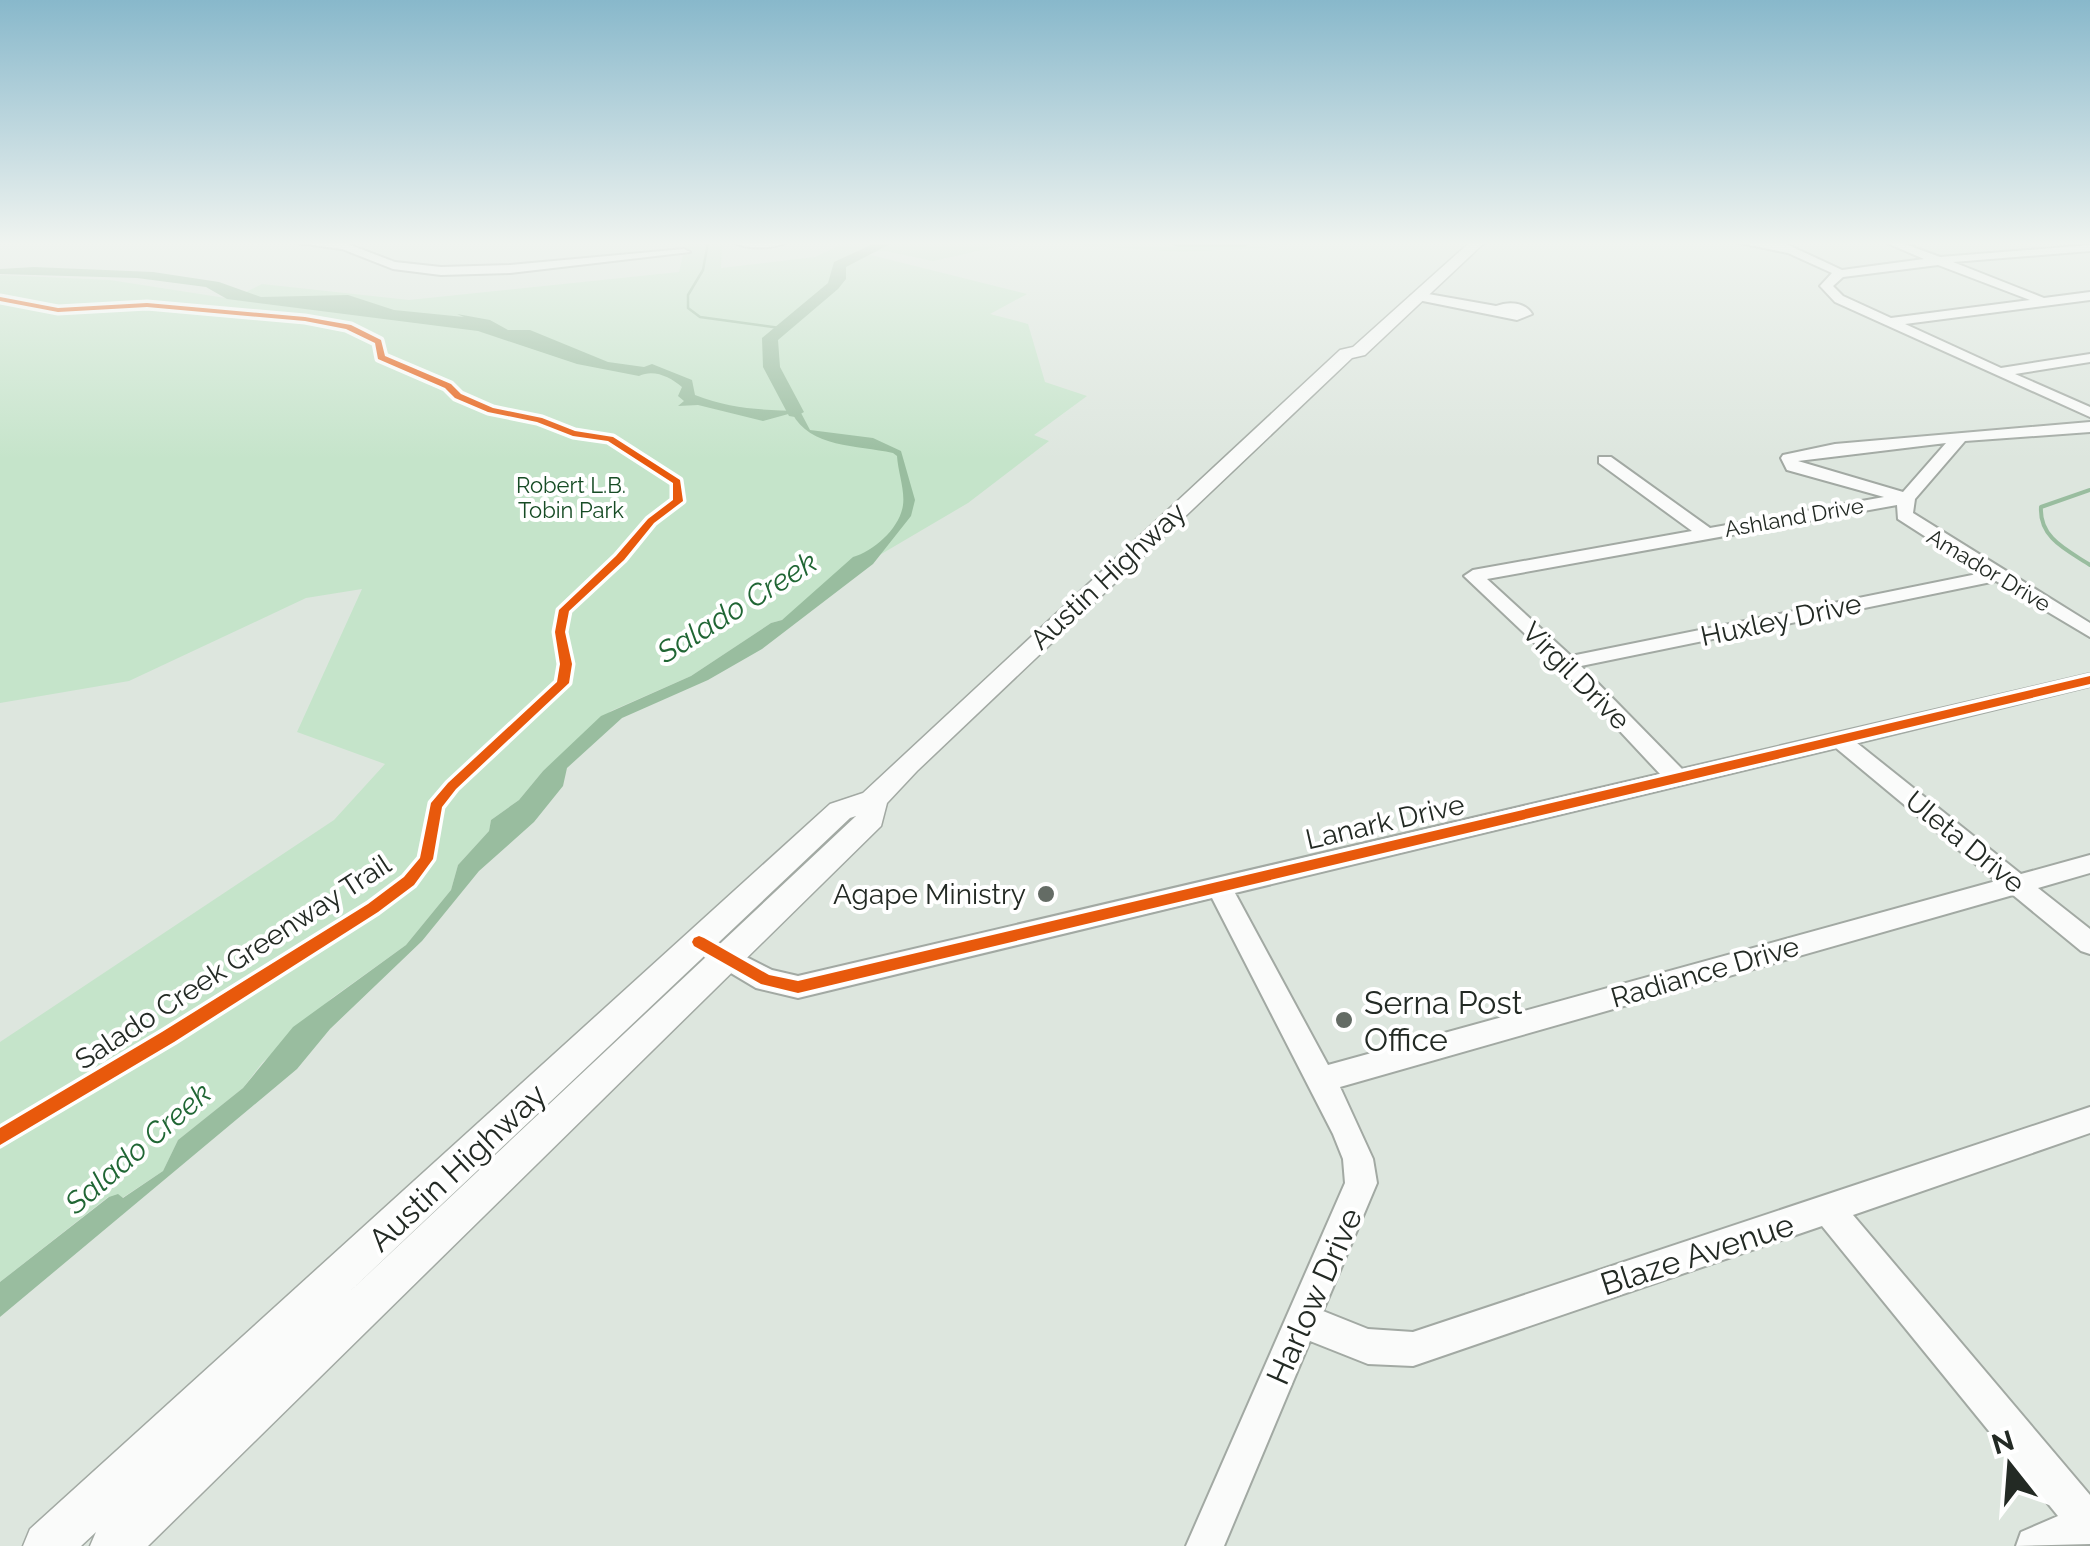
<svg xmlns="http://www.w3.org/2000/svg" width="2090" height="1546" viewBox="0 0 2090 1546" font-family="Raleway,sans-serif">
<rect width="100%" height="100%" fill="#dde6de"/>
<path fill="#c5e4ca" d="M 686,243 L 722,243 L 721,268 L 815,257 L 845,243 L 1298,243 L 1263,248 L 1181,252 L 1047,243 L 1001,246 L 933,261 L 885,251 L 863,253 L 1027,294 L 990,314 L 1028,324 L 1045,382 L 1087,396 L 1034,435 L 1049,441 L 968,503 L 849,573 L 782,620 L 771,623 L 691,676 L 611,711 L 543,771 L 519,800 L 491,820 L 489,831 L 458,865 L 451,890 L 406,945 L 332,998 L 262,1063 L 243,1088 L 178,1140 L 163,1171 L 122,1198 L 108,1197 L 0,1282 L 0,1042 L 334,820 L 385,764 L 297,732 L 362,589 L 306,598 L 129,681 L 0,703 L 0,275 L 110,280 L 232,299 L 262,284 L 409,300 L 679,272 Z"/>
<path fill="#99bd9f" d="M 34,267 L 153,272 L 219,282 L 261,297 L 348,295 L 394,310 L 464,317 L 457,314 L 490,320 L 508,330 L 530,330 L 608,362 L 644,367 L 652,364 L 692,380 L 695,395 C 731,409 762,410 800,411 L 810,430 L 873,438 L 901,451 L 915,500 L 911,516 L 873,564 L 762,649 L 708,680 L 622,718 L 567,768 L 563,786 L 534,822 L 479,871 L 422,941 L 330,1029 L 297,1069 L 0,1317 L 0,1282 L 109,1197 L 118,1194 L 123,1198 L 163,1171 L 178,1140 L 243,1088 L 293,1027 L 406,945 L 451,890 L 458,865 L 489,831 L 491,820 L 519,800 L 543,771 L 601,716 L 691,676 L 771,623 L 782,620 L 853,557 C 874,551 900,528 903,505 C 905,490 898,472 897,456 L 893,453 C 857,445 810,448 792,413 L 763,421 L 698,405 L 678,406 L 684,401 L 678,396 L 682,387 C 670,377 654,369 639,376 L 577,364 L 478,331 L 227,299 L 206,287 L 137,278 L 0,274 L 0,269 Z"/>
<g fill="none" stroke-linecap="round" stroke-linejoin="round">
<path stroke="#99bd9f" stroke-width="2.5" d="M 708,243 L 703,270 L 688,295 L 688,308 L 700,317 L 780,328"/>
<path stroke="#99bd9f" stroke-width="4" d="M 2090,490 L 2041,507 C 2039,538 2067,550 2090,565"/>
<path fill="#99bd9f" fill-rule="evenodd" d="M 875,243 L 892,243 L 846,267 L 846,279 L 838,289 L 778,340 L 780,367 L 804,412 L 795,417 L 789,416 L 763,367 L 762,338 L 828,283 L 834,262 Z
M 1170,243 L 1252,243 L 1245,247 L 1177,247 Z"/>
<defs>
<path id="minor" d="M 298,243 L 345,243 L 395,262 L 441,267 L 510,265 L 684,249 L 690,252 L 510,273 L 441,275 L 393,269 L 342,249 Z
M 735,243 L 784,243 C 773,249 746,249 735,243 Z
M 1740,243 L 1784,243 L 1842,270 L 1924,259 L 1887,243 L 1902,243 L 1940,257 L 2090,245 L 2090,251 L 1953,262 L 2044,298 L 2090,292 L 2090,300 L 1905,324 L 2001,368 L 2090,354 L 2090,362 L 2015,374 L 2090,407 L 2090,417 L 1835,302 L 1820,286 L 1832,273 L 1788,253 ZM 1938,265 L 2030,300 L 1891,318 L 1843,296 L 1833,286 L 1843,277 Z
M 1417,292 L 1496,306 C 1509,301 1525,302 1532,314 L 1517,320 L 1413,299 L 1411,296 Z
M 2090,422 L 2090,432 L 1965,441 L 1915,499 L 1913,513 L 2090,623 L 2090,637 L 1996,581 L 1581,666 L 1682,769 L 2090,674 L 2090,686 L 1857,743 L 2021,874 L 2090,855 L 2090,873 L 2038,888 L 2090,929 L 2090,954 L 2081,951 L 2013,895 L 1340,1087 L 1373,1159 L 1377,1183 L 1323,1311 L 1368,1329 L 1413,1332 L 2090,1107 L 2090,1133 L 1853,1215 L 2090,1495 L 2090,1544 L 2016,1546 L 2021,1532 L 2058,1516 L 1822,1226 L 1413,1366 L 1368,1364 L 1310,1341 L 1224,1546 L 1186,1546 L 1345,1183 L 1343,1159 L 1333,1134 L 1212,898 L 798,998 L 756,988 L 704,957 L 700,950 L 704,943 L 713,940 L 772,970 L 798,976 L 1660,774 L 1560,667 L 1464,576 L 1473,570 L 1692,531 L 1599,463 L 1599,457 L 1611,457 L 1710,528 L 1884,497 L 1787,470 L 1781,458 L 1783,455 L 1835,444 ZM 1946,443 L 1903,492 L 1798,461 ZM 1897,505 L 1898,519 L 1982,573 L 1571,656 L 1487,579 ZM 1836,748 L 1996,881 L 1328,1065 L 1235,893 Z"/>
<path id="major" d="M 1469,243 L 1484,243 L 1365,355 L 1352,358 L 917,771 L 887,803 L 881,826 L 148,1546 L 90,1546 L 96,1532 L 81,1546 L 23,1546 L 30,1529 L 830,804 L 863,793 L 1340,350 L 1353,347 ZM 856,816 L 346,1295 L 850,818 Z"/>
</defs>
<use href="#minor" stroke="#a2a9a3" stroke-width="4"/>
<use href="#major" stroke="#a2a9a3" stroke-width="3"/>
<use href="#minor" fill="#fafbfa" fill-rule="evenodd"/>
<use href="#major" fill="#fafbfa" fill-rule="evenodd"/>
<defs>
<path id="cycleway" d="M 0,297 L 58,308 L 147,303 L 305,317 L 351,325 L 381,340 L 385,356 L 451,384 L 461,394 L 493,408 L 542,418 L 575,431 L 613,437 L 680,480 L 683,501 L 654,523 L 624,560 L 569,611 L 565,632 L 572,664 L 569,683 L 456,789 L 442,807 L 433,859 L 414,885 L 378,912 L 174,1042 L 0,1145 L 0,1128 L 162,1032 L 368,904 L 404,877 L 420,858 L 431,803 L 448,783 L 557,682 L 560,664 L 555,632 L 559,610 L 616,556 L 648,519 L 673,500 L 673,483 L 608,441 L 573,436 L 537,422 L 488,412 L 455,398 L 445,388 L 378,359 L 375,343 L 346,329 L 305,321 L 147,307 L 58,312 L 0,301 Z
M 2090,676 L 2090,684 L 798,993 L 761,984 L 694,946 L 692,942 L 694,938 L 699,936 L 704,938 L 769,975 L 798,981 Z"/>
</defs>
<use href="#cycleway" stroke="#fff" stroke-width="7"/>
<use href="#cycleway" fill="#e8590c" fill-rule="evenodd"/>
</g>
<linearGradient id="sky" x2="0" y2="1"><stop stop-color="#88b8cb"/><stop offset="0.53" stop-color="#f0f4f0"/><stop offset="1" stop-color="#f0f4f0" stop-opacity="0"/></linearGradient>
<rect width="2090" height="459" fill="url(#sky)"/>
<g fill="#646c65" stroke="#fff" stroke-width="4">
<circle cx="1046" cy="894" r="10"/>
<circle cx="1344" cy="1020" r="10"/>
</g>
<g text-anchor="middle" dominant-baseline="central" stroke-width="8" stroke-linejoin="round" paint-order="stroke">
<g font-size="22" fill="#174c25" stroke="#fff">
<text x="571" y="485">Robert L.B.<tspan x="571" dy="25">Tobin Park</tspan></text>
</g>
<g font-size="22" fill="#232a24" stroke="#fff">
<text transform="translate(1794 517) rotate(-10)">Ashland Drive</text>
<text transform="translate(1989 570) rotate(31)">Amador Drive</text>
</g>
<g font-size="28" fill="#232a24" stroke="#fff">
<text transform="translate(1108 576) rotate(-43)">Austin Highway</text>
<text transform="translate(1781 620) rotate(-12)">Huxley Drive</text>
<text transform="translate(1576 676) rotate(45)">Virgil Drive</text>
<text transform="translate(1385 822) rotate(-13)">Lanark Drive</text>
<text transform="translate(1965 842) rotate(39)">Uleta Drive</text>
<text transform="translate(233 962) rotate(-33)">Salado Creek Greenway Trail</text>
<text transform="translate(1705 972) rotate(-16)">Radiance Drive</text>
</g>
<g font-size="28" fill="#232a24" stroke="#fff" text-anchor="end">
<text x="1026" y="894">Agape Ministry</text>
</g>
<g font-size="30" font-style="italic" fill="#206634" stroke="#fff">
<text transform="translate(737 607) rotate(-32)">Salado Creek</text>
<text transform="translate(138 1148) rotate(-41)">Salado Creek</text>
</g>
<g font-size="32" fill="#232a24" stroke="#fff" text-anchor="start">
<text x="1364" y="1002">Serna Post<tspan x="1364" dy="37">Office</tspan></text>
</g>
<g font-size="32" fill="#232a24" stroke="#fff">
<text transform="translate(457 1167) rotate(-43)">Austin Highway</text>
<text transform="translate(1697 1254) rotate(-18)">Blaze Avenue</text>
<text transform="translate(1314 1296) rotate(-66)">Harlow Drive</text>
</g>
</g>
<g transform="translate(2010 1466) rotate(343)" stroke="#ffffff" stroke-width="8" paint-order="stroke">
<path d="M0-8L18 38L0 25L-18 38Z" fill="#232a24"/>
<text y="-15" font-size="28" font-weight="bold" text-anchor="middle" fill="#232a24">N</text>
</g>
</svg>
